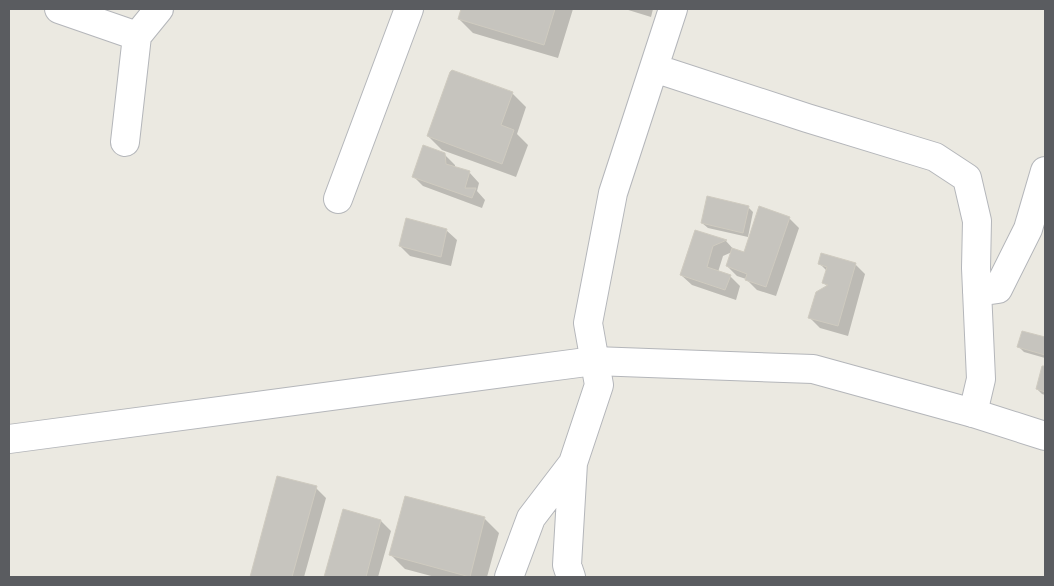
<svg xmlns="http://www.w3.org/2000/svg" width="1054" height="586" viewBox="0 0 1054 586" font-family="Commissioner,sans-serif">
<rect width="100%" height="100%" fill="#ebe9e1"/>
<path fill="#0003" d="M 462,9 L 573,9 L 558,58 L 473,33 L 459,19 Z
M 625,9 L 653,9 L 651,17 Z
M 512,93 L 526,107 L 517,134 L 528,145 L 516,177 L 442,150 L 428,136 Z
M 444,154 L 455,165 L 455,168 L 469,172 L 479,183 L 477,191 L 485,200 L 482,208 L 423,186 L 413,176 Z
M 748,207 L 753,212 L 748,237 L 708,228 L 702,223 Z
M 789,218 L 799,228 L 776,296 L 757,290 L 746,279 L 737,276 L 727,266 L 732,252 L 723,256 L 718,272 L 730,276 L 740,286 L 736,300 L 692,285 L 681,275 L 695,231 L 726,241 L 735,251 L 744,253 Z
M 446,230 L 457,240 L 451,266 L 410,256 L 400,246 Z
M 820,264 L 855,264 L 865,274 L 848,336 L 820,328 L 810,318 L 828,287 L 824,283 L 827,271 Z
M 1023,332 L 1045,339 L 1045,358 L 1024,352 L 1019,347 Z
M 1043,367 L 1045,368 L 1045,395 L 1042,394 L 1037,389 Z
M 278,477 L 316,488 L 326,498 L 304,577 L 251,577 Z
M 406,498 L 485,519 L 499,533 L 487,577 L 435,577 L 405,569 L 391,555 Z
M 344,511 L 381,521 L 391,531 L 378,577 L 325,577 Z"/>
<path fill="#c6c4be" stroke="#cfcbc0" d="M 461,9 L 555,9 L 544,45 L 458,19 Z
M 452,70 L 513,92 L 501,125 L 514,130 L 502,164 L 427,136 L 450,72 Z
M 423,145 L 445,153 L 446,164 L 470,171 L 465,188 L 476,188 L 472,198 L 412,177 Z
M 707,196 L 749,206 L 743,233 L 701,223 Z
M 759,206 L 790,217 L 766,287 L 745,280 L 747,274 L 726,266 L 732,248 L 744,252 Z
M 406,218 L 447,229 L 441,257 L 399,246 Z
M 695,230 L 727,240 L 713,246 L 707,267 L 731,275 L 725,290 L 680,275 Z
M 821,253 L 856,263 L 838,326 L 808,318 L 816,292 L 828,285 L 822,283 L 827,267 L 818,264 Z
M 1022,331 L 1045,337 L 1045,355 L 1017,347 Z
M 1042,366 L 1045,366 L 1045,392 L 1036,389 Z
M 277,476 L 317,486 L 292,577 L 250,577 Z
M 405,496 L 485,517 L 470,577 L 389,555 Z
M 343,509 L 381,520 L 366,577 L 324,577 Z"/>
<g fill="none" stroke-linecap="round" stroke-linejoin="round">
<defs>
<path id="minor" d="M 59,9 L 137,36 L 125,142
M 137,36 L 159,9
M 654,68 L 807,118 L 935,157 L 967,178 L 977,221 L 976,268 L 981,379 L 973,413
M 338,199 L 409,9
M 977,292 L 998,289 L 1028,229 L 1045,171
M 509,577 L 531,518 L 573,463
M 571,577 L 567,565 L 573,463 L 599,385 L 588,323 L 613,193 L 673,9"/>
<path id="tertiary" d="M 9,439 L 594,361 L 813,369 L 973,413 L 1045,436"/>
</defs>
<use href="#minor" stroke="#b4b6ba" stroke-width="30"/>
<use href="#tertiary" stroke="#b4b6ba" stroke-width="30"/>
<use href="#minor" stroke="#fff" stroke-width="28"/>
<use href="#tertiary" stroke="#fff" stroke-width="28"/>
</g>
<rect width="1054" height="586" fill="none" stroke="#5a5c60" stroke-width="20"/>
</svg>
